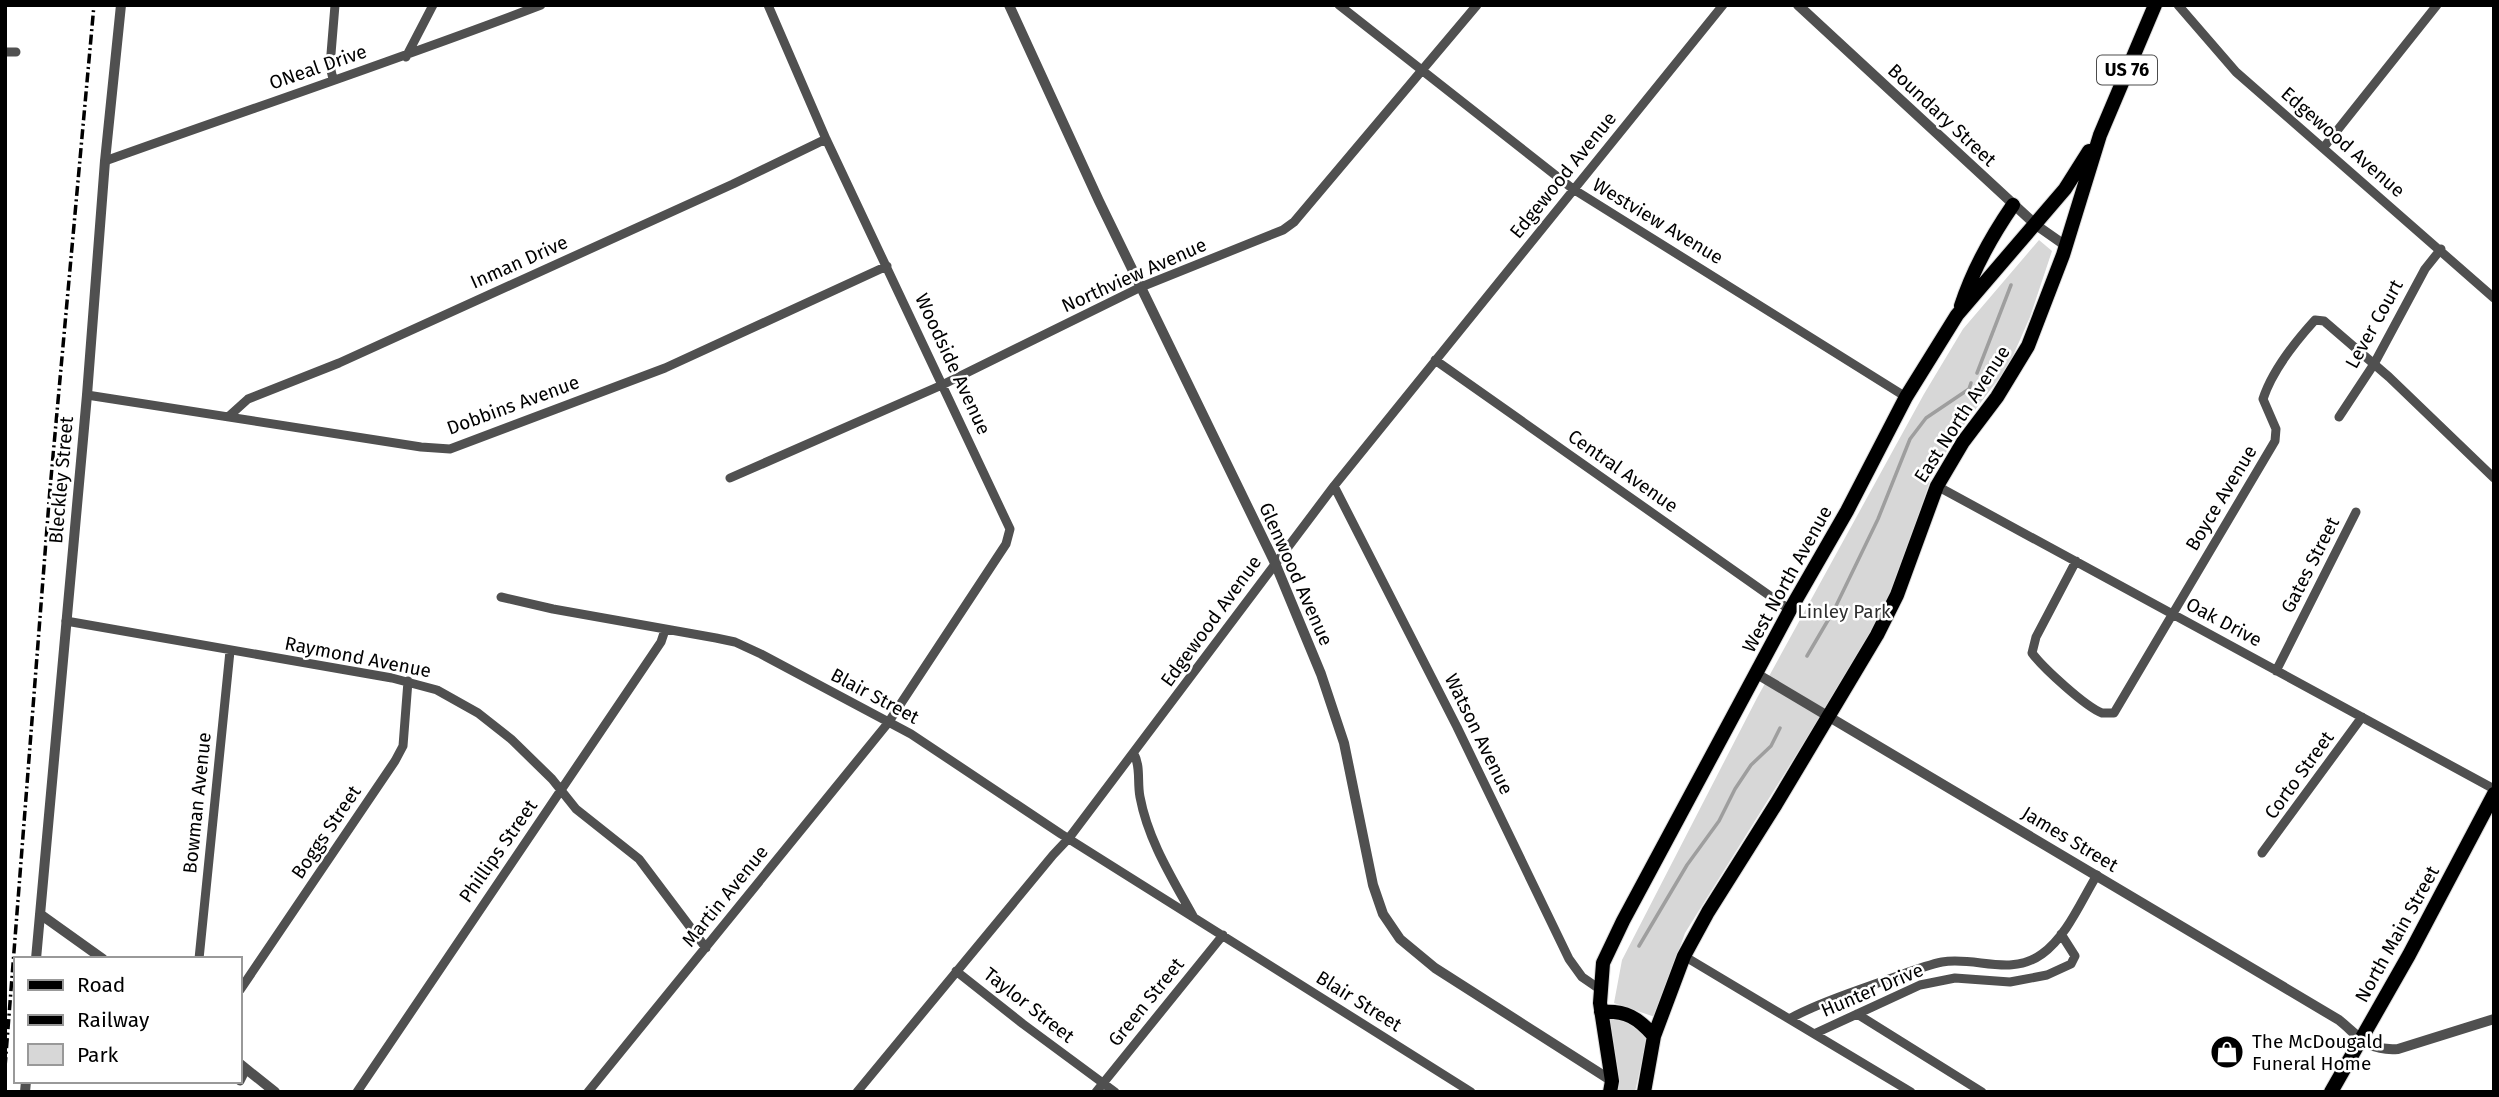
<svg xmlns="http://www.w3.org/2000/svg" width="2499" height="1097" viewBox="0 0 2499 1097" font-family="'Fira Sans',sans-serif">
<rect width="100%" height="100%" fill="#fff"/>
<path fill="#d7d7d7" d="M 2039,240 L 2052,251 L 2030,317 L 2008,367 L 1968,419 L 1933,472 L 1891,596 L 1874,630 L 1685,933 L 1655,1017 L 1614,1003 L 1622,960 L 1757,698 L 1924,394 L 1963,329 Z
M 1610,1019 C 1628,1019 1635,1026 1647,1038 L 1635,1092 L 1617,1092 L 1619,1077 Z"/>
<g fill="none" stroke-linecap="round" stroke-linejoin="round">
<path stroke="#9e9e9e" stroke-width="3.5" d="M 1977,373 L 2011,285
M 1807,656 L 1834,610 L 1878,519 L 1910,439 L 1926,418 L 1969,389 L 1971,383
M 1639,946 L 1687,865 L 1719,821 L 1735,789 L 1751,765 L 1771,746 L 1780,728"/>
<defs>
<path id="primary" d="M 1961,306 C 1973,269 1991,237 2013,205
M 1601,1012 C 1626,1010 1638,1018 1654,1036
M 1610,1092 L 1612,1081 L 1600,1003 L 1603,963 L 1623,921 L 1790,610 L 1847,511 L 1906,397 L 1957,315 L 2065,189 L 2089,151
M 1644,1092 L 1654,1036 L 1684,956 L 1708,912 L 1776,804 L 1877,635 L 1897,595 L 1937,486 L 1963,442 L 1997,397 L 2028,346 L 2063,255 L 2100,135 L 2155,5
M 2331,1092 L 2409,955 L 2494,794"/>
</defs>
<use href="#primary" stroke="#dbdbdb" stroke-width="16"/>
<path stroke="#505050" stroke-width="9" d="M 1339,5 L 1573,189 L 1906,397
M 2178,5 L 2236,72 L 2494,298
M 5,52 L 16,52
M 406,57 L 433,5
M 333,79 L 330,66 L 335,5
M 2324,147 L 2437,5
M 105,161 C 250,109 397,60 541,5
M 1435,360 L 1790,610
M 87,395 L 421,447 L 450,449 L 665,368 L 887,266
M 228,417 L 248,399 L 339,363 L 733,184 L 826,139
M 2339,417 L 2374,364 L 2425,269 L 2441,249
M 730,478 L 942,385 L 1141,287 L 1283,230 L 1294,222 L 1477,5
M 1334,486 L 1457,727 L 1569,959 L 1582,977 L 1601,990
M 1937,486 L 2494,789
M 2076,561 L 2036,637 L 2032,653 C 2043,668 2086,707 2102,713 C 2104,713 2112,713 2114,713 L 2275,441 L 2276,429 L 2263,399 C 2272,371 2295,342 2315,320 L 2324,321 L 2389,377 L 2494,478
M 501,597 L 553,609 L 716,638 L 735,642 L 761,654 L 911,734 L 1061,834 L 1471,1092
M 66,621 L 392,678 L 437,690 L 478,713 L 511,739 L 552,779 L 576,809 L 639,859 L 706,948
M 2276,671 L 2356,512
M 1134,754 C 1141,767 1137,782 1140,797 C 1148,840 1172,878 1193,916
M 2262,853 L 2362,717
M 1684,956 L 1911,1092
M 199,959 L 230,651
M 956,971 L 1023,1024 L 1115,1092
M 240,990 L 395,761 L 403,746 L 408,681
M 1857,1014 L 1982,1092
M 1791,1018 C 1820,1002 1854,992 1886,980 C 1904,974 1923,966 1942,962 C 1976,956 2010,977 2042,954 C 2067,936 2081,901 2097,875
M 1816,1033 L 1920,985 L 1955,978 L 2010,982 L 2047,975 L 2071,964 L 2075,956 L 2061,934
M 240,1081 L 246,1069
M 357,1092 L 661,642 L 665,630
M 588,1092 L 888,723 L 1006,544 L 1010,529 L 826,139 L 768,5
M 857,1092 L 1053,855 L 1069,838 L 1334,486 L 1723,5
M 1096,1092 L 1223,935"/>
<path stroke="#505050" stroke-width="10" d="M 1009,5 L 1099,201 L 1275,563 L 1321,674 L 1344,743 L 1373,885 L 1383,914 L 1400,939 L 1435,968 L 1612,1081
M 1798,5 L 2036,225 L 2066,246
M 1757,674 L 2339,1020 C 2361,1038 2367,1051 2398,1049 L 2494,1019
M 40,914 L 103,959
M 36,959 L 87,395 L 105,161 L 121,5
M 240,1064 L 275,1092
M 25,1092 L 26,1081"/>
<use href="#primary" stroke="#000" stroke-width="14"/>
<path stroke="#000" stroke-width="3.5" stroke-dasharray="10 3.5 2 3.5" stroke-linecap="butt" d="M 5,1067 L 50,489 L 94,5"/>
</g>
<defs>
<symbol id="shop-disc" viewBox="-11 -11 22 22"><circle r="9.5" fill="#000" stroke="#fff"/><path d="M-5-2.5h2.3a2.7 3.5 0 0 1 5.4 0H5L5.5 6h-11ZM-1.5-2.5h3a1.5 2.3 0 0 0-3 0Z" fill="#fff"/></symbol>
</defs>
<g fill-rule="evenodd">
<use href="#shop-disc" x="2208" y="1033" width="38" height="38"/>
</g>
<g text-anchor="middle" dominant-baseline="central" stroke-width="5" stroke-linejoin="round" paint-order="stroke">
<rect fill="#fff" stroke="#4c4c4c" stroke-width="2" x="2097" y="55.5" width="60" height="29" rx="5"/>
<g font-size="18" font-weight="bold" fill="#000">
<text x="2127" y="70">US 76</text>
</g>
<g font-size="19" fill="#000" stroke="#fff">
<text transform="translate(318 67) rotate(-19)">ONeal Drive</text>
<text transform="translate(1942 115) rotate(43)">Boundary Street</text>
<text transform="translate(2343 142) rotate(41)">Edgewood Avenue</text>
<text transform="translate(1563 175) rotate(-51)">Edgewood Avenue</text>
<text transform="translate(1658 221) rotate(31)">Westview Avenue</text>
<text transform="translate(519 262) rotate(-24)">Inman Drive</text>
<text transform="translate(1134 275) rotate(-24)">Northview Avenue</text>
<text transform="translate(2374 324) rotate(-61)">Lever Court</text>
<text transform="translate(953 364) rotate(65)">Woodside Avenue</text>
<text transform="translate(513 405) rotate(-20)">Dobbins Avenue</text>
<text transform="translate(1962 414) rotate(-57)">East North Avenue</text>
<text transform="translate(1623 471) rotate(35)">Central Avenue</text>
<text transform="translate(61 480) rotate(-85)">Bleckley Street</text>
<text transform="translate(2221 498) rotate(-59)">Boyce Avenue</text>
<text transform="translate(2310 565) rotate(-63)">Gates Street</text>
<text transform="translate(1296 574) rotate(66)">Glenwood Avenue</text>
<text transform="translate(1787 579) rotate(-61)">West North Avenue</text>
<text transform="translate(1211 621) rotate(-54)">Edgewood Avenue</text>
<text transform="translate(2224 622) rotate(28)">Oak Drive</text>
<text transform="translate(358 657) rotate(11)">Raymond Avenue</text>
<text transform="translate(875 696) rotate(28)">Blair Street</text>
<text transform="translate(1479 734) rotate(64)">Watson Avenue</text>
<text transform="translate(2299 775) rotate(-54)">Corto Street</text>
<text transform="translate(197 803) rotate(-84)">Bowman Avenue</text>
<text transform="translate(326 832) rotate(-56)">Boggs Street</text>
<text transform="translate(2070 839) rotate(31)">James Street</text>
<text transform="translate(498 851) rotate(-55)">Phillips Street</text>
<text transform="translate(725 896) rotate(-51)">Martin Avenue</text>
<text transform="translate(2397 934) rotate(-61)">North Main Street</text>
<text transform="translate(1872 990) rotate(-23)">Hunter Drive</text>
<text transform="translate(1359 1001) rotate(32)">Blair Street</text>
<text transform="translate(1146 1002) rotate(-51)">Green Street</text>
<text transform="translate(1029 1005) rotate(38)">Taylor Street</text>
</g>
<g font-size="19" fill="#2e2e2e" stroke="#fff">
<text x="1844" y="611">Linley Park</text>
</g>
<g font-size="19" fill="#000" stroke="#fff" text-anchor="start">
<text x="2252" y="1041">The McDougald<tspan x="2252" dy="22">Funeral Home</tspan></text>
</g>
</g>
<rect width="2499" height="1097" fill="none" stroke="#000000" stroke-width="14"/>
<rect x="14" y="957" width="228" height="126" fill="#ffffff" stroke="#999999" stroke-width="2"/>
<rect x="28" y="980" width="35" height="10" fill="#000000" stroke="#999999" stroke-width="2"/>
<text x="77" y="992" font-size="21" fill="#000000">Road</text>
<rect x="28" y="1015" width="35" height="10" fill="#000000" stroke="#999999" stroke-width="2"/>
<text x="77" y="1027" font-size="21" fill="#000000">Railway</text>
<rect x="28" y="1044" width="35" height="21" fill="#d7d7d7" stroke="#999999" stroke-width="2"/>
<text x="77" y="1062" font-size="21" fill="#000000">Park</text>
</svg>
